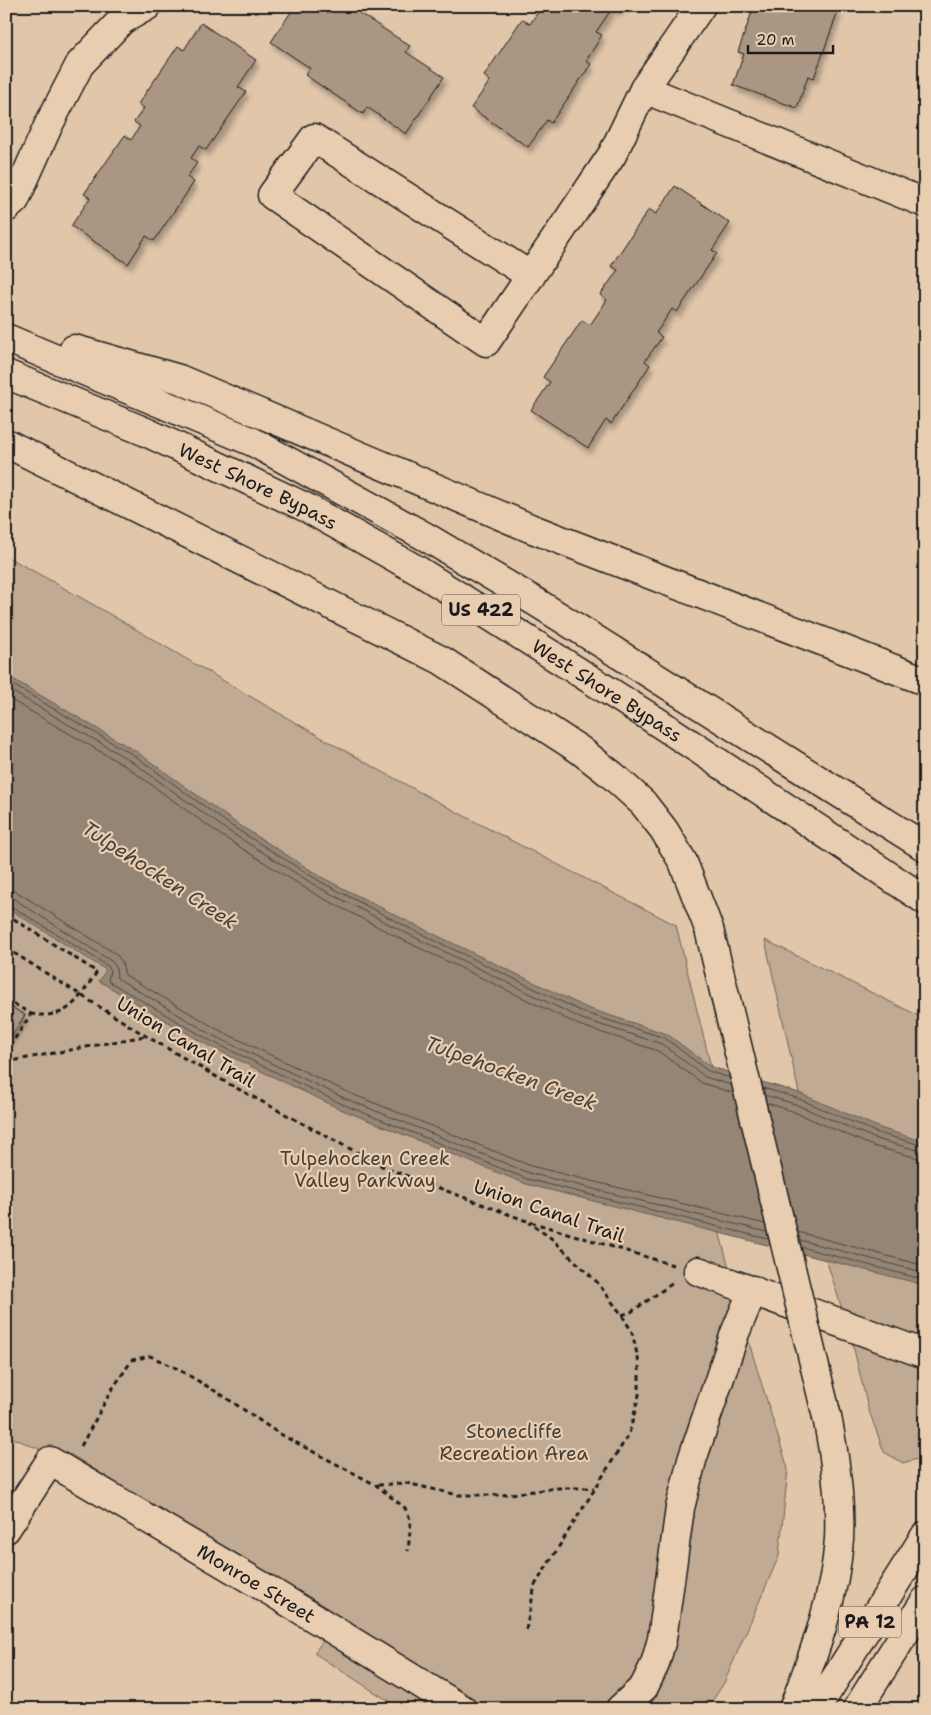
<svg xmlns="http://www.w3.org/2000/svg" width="931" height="1715" viewBox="0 0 931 1715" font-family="'Shantell Sans',sans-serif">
<defs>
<filter id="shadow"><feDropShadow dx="3" dy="5.5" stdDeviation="2.5" flood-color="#0004"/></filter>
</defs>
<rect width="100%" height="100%" fill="#e1c6aa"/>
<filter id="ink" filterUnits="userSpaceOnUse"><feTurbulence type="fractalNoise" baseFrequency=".02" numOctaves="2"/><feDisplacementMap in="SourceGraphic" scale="10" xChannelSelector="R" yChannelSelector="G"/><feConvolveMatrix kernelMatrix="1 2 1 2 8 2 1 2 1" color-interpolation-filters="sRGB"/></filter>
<g filter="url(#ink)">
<path fill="#c0aa93" stroke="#6e6358" d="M 6,556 C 117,616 223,682 333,744 C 445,808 561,866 676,925 L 711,1067 L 799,1093 L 765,940 L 925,1019 L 924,1457 L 903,1463 L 884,1452 L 868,1408 L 851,1337 L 826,1259 L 719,1231 L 753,1356 L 788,1469 L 779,1556 L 724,1683 L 707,1709 L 401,1709 L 314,1653 L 337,1622 L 70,1454 L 69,1457 L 53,1455 L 6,1435 Z"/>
<path fill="#958574" stroke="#655b51" d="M 6,675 L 137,752 L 233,821 L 323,878 L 411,923 L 587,1008 L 667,1034 L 711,1067 L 799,1093 L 880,1128 L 925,1142 L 925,1285 L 526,1184 L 340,1109 L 209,1046 L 99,981 L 106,970 L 6,907 Z"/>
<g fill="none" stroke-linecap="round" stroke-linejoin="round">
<path stroke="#4c463f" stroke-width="1" d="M 6,681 L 135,756 L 230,825 L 321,882 L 409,928 L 585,1013 L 665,1038 L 708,1071 L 730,1078
M 6,688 L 131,761 L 227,830 L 318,887 L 406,933 L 582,1019 L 662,1044 L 705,1077 L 731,1085
M 6,697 L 127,767 L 222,836 L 315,894 L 403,940 L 579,1025 L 658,1051 L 702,1083 L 733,1093
M 6,889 L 17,892 L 116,954 L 122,962 L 125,975 L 217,1029 L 347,1092 L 531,1166 L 765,1224
M 6,897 L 14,899 L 111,961 L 116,967 L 117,978 L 214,1036 L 344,1098 L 529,1173 L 767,1232
M 6,903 L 108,966 L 110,970 L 108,981 L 211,1041 L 342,1104 L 527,1179 L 768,1239
M 763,1088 L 797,1098 L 878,1133 L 925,1146
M 764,1095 L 795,1104 L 876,1139 L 925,1152
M 767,1103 L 792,1111 L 873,1146 L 925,1160
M 798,1232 L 925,1266
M 800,1240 L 925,1273
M 801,1247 L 925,1280"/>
</g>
<path fill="#aa9682" stroke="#1c1c1c" filter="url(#shadow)" d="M 295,6 L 339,6 L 347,12 L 350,7 L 410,46 L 406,52 L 444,77 L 406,134 L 367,107 L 363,114 L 305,75 L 310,68 L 271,42 Z
M 542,6 L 621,6 L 618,11 L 613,7 L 596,32 L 602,35 L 586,61 L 591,64 L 551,123 L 547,120 L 528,147 L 471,108 L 490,81 L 484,76 L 522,19 L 530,24 Z
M 754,6 L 833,6 L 832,9 L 838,11 L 814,78 L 808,76 L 797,108 L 733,85 L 744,54 L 738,52 Z
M 201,23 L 256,60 L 238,87 L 246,92 L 206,150 L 199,146 L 191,158 L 197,163 L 187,177 L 194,182 L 154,241 L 146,236 L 128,264 L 71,226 L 90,198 L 84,194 L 125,135 L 131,140 L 140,126 L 134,122 L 144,108 L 138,104 L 178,46 L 184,50 Z
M 675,186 L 730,223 L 712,250 L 717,253 L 677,312 L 672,309 L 656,333 L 662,337 L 645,361 L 650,365 L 611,424 L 606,420 L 588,448 L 531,410 L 550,382 L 543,377 L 582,320 L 590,325 L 607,300 L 600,295 L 618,270 L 611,266 L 649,209 L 656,214 Z
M 6,1004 L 25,1015 L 6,1044 Z"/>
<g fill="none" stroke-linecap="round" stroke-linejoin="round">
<defs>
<g id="minor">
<path d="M 644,89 L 925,203"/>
<path d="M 6,208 L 15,200 L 49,124 L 80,64 L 122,20 L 147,6"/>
<path d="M 531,276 L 314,138 L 272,195 L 486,342 L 612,155 L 644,89 L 701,6"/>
<path d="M 698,1271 L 925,1354"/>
<path id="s1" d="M 6,1529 L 50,1461 L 267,1589 L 462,1709"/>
<path d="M 620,1709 L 644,1687 L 655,1664 L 662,1639 L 680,1508 L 692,1460 L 735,1333 L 753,1290"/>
</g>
<g id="highway">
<path d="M 6,338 L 253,442 L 426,537 L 536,602 L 925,847"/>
<path d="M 74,349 L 179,379 L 530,528 L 925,681"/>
<path id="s2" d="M 6,374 L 146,432 L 307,508 L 419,571 L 653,719 L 925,900"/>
<path d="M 6,443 L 441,660 L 580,750 L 612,775 L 643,803 L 664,830 L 683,862 L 709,929"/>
<path d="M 793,1709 C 814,1654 835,1598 839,1539 C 841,1498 835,1457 827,1417"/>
<path d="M 816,1709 L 925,1536"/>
<path d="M 857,1709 L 925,1601"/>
</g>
</defs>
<use href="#minor" stroke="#1c1c1c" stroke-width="31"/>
<use href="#highway" stroke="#1c1c1c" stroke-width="31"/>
<path stroke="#1c1c1c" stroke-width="3" stroke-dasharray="5 4" stroke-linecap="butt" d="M 6,914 L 97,972 C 77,1000 70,1020 31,1014
M 6,948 L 146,1036 L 229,1084 L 386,1168 L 524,1220 L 673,1265
M 6,999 L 31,1014 L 6,1052
M 6,1062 L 145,1036
M 622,1315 L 631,1312 L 673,1283
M 81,1446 L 111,1391 L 132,1360 L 150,1356 L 176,1368 L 222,1395 L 278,1433 L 376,1485 L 405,1508 L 411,1521 L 408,1551
M 378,1485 L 406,1483 L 458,1495 L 502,1495 L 557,1488 L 594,1488
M 526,1630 L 535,1585 L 629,1434 L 639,1395 L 639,1363 L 632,1332 L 622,1315 L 597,1282 L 551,1238 L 529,1223"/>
<use href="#minor" stroke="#e9cdb0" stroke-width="28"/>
<use href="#highway" stroke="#e9cdb0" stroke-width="28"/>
<defs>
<path id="highway-bridge" d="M 709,929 L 827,1417"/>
</defs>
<use href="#highway-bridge" stroke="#1c1c1c" stroke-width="31" stroke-linecap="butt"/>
<use href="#highway-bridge" stroke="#e9cdb0" stroke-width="28"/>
</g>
</g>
<g text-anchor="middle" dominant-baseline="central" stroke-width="4.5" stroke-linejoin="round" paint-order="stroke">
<g fill="#e9cdb0" stroke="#5a5148" stroke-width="1">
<rect x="442" y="594.5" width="78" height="31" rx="4"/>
<rect x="839" y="1606.5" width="62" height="31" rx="4"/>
</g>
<g font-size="18" font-weight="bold" fill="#1c1c1c">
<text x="481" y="610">US 422</text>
<text x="870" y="1622">PA 12</text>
</g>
<g font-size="19" fill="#1c1c1c" stroke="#e9cdb0">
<text stroke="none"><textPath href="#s2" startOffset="276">West Shore Bypass</textPath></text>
<text stroke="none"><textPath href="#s2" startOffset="681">West Shore Bypass</textPath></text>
<text transform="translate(186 1042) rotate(31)">Union Canal Trail</text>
<text transform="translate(549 1211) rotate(19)">Union Canal Trail</text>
<text stroke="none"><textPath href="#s1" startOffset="321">Monroe Street</textPath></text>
</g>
<g font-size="19" fill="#45403a" stroke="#e9cdb0">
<text x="365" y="1158">Tulpehocken Creek<tspan x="365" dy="22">Valley Parkway</tspan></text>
<text x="514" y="1431">Stonecliffe<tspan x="514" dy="22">Recreation Area</tspan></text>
</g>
<g font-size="20" font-style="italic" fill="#46413b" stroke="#e9cdb0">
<text transform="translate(160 875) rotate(33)">Tulpehocken Creek</text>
<text transform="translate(511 1073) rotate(20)">Tulpehocken Creek</text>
</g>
</g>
<rect width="931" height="1715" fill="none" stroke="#e9cdb0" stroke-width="25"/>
<rect x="12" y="12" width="906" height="1690" fill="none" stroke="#1c1c1c" stroke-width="2" filter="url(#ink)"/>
<path d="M748 45v8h85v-8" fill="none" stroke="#1c1c1c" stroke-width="2.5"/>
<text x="756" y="45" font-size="15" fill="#1c1c1c" stroke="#e9cdb0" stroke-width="4" paint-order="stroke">20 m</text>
</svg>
